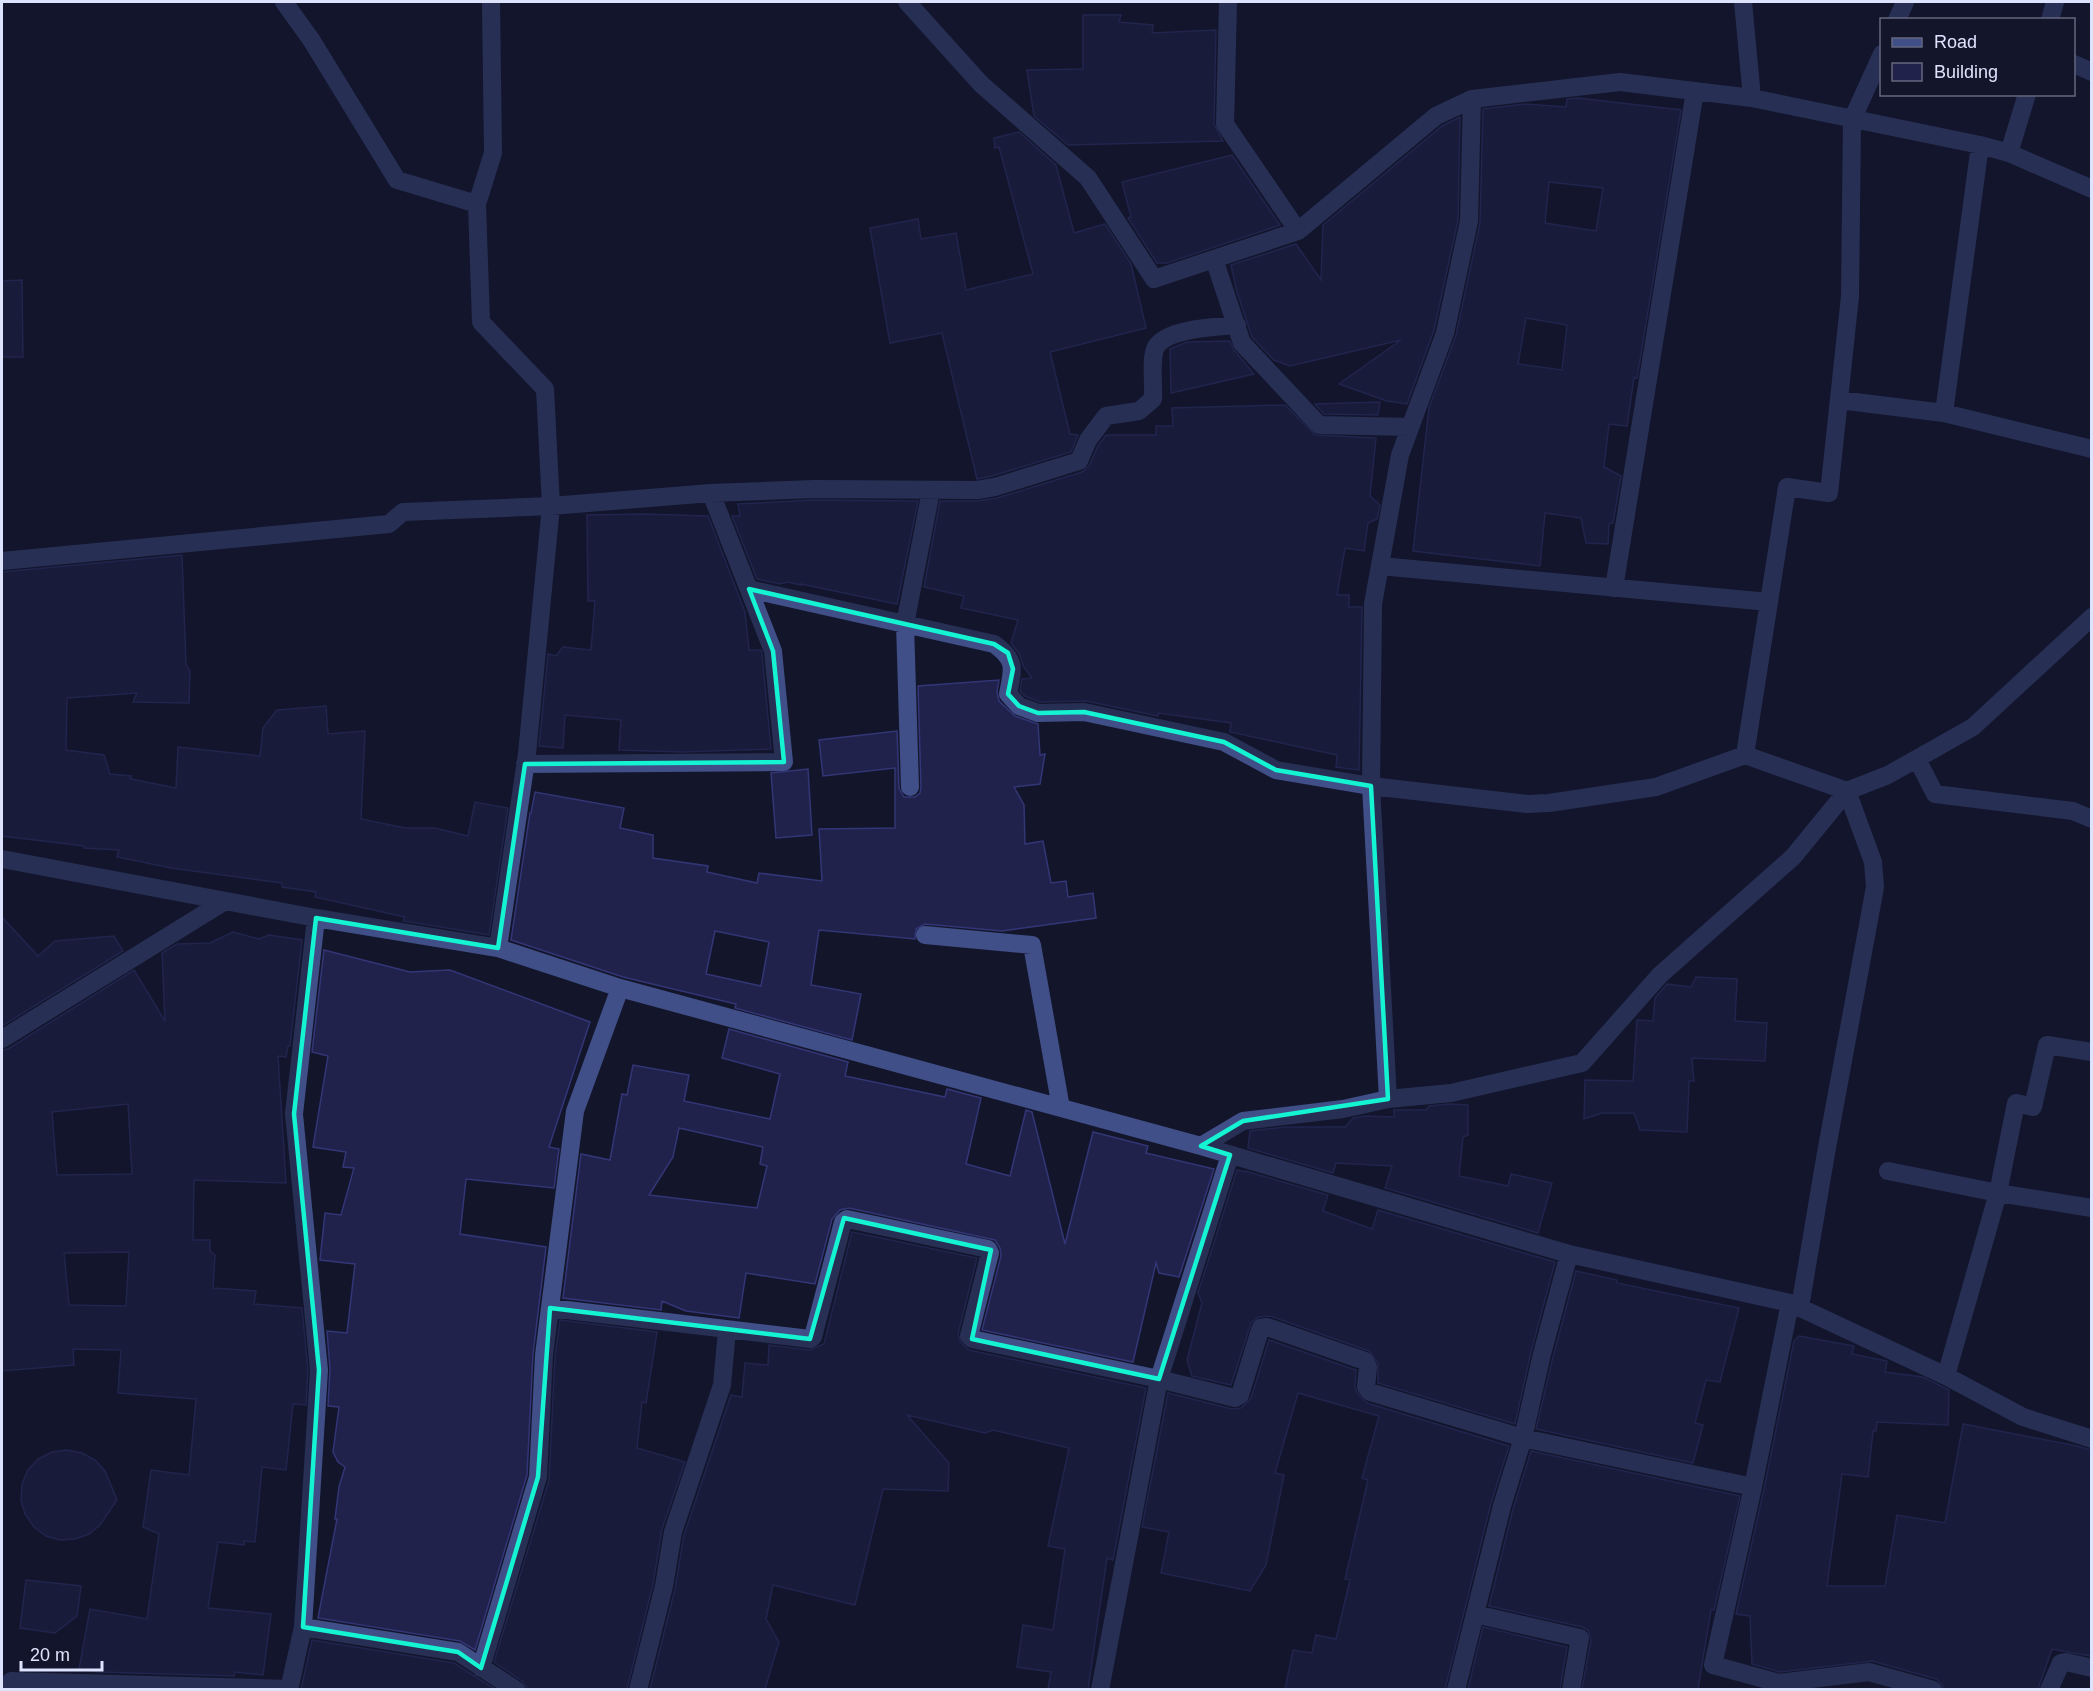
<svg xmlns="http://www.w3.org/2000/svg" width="2093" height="1691" viewBox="0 0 2093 1691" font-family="Arial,sans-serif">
<rect width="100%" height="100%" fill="#13152b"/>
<path fill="#20224b" stroke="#333676" stroke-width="1.5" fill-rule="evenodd" d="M 1083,15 L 1121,15 L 1119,22 L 1153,25 L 1152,33 L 1216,30 L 1214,124 L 1223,141 L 1068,145 L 1034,116 L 1027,70 L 1083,69 Z
M 1578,98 L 1681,110 L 1637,378 L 1634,377 L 1627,426 L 1609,424 L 1604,467 L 1621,476 L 1613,523 L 1609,524 L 1608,544 L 1586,543 L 1581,518 L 1545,513 L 1540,566 L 1413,551 L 1429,408 L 1456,335 L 1480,223 L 1483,109 L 1525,104 L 1566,107 L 1567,99 ZM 1549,182 L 1603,188 L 1596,231 L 1545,223 ZM 1526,318 L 1567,325 L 1562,370 L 1518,364 Z
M 1460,117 L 1458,220 L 1434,330 L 1407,404 L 1387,401 L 1339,384 L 1401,340 L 1290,366 L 1274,360 L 1252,337 L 1237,292 L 1231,265 L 1296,244 L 1321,280 L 1323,225 L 1442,126 Z
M 1019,132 L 1056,165 L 1074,233 L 1105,224 L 1131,264 L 1146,328 L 1050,352 L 1070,434 L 1078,435 L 1071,452 L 992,476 L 977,479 L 942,333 L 890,343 L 870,228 L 918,219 L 921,239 L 956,233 L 966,290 L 1033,274 L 999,147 L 995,148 L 994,138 Z
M 1232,155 L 1280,225 L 1167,263 L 1157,263 L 1128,218 L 1131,217 L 1122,182 Z
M 22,280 L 23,357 L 2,357 L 2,281 Z
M 1230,341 L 1234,350 L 1254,374 L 1171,393 L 1170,349 L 1187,342 Z
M 1380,402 L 1378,415 L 1324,414 L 1315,404 Z
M 1285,405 L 1315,435 L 1376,438 L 1370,496 L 1380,505 L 1377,519 L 1368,523 L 1364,551 L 1345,548 L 1337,595 L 1349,595 L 1349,607 L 1362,607 L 1359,770 L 1336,767 L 1337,755 L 1230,732 L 1231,723 L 1158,713 L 1158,716 L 1086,701 L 1040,702 L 1025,696 L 1020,691 L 1022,679 L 1032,678 L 1023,666 L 1020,655 L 1011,643 L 1018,620 L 961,608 L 964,596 L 924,587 L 940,501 L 977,501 L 997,498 L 1082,472 L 1089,466 L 1098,446 L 1106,435 L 1156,435 L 1156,426 L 1173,426 L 1172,408 Z
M 814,500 L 918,501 L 897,604 L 801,584 L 801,585 L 788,582 L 780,584 L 757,579 L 732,516 L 740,516 L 738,504 Z
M 644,514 L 708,516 L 745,612 L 749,650 L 761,650 L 762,654 L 771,749 L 682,752 L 619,750 L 621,720 L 565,715 L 563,748 L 539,746 L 548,654 L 556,656 L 563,647 L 591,650 L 595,601 L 588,601 L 587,515 Z
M 182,555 L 186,664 L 190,671 L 189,703 L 133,702 L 137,693 L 67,698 L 66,750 L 104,755 L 110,774 L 131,776 L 131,779 L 176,788 L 178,747 L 260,756 L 263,728 L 277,710 L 326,706 L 328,734 L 365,731 L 361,819 L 405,828 L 435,828 L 468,836 L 475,802 L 508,808 L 489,935 L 403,921 L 405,917 L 315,897 L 316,892 L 282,887 L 282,883 L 171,868 L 117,857 L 119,850 L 84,848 L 84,846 L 2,836 L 2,572 Z
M 999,680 L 997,692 L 999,701 L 1015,716 L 1038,724 L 1040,755 L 1045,754 L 1040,784 L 1014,787 L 1024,805 L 1025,844 L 1043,841 L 1051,883 L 1066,881 L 1068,897 L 1093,893 L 1096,918 L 1002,931 L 925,924 L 916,929 L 915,939 L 819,930 L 811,985 L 861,994 L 852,1040 L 735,1008 L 736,1004 L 623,977 L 511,940 L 530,813 L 531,813 L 535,792 L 624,808 L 620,828 L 653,835 L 653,858 L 708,866 L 707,872 L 757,883 L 759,873 L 822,881 L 819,829 L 895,828 L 895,768 L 823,776 L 819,740 L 897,731 L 899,788 L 904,797 L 915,797 L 920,793 L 921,787 L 918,686 ZM 715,931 L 769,942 L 761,986 L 706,974 Z
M 808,769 L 812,835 L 776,838 L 771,773 Z
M 2,917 L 38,956 L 55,941 L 114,936 L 123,951 L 2,1026 Z
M 233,932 L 259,939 L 269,935 L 302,940 L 290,1046 L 288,1046 L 286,1057 L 278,1056 L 286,1183 L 194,1180 L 193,1240 L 210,1240 L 210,1251 L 215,1255 L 213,1288 L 256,1291 L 254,1304 L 302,1308 L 308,1370 L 306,1405 L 293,1404 L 286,1470 L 262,1467 L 255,1542 L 244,1541 L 244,1545 L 218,1542 L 208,1608 L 271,1614 L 263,1675 L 235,1672 L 234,1676 L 99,1672 L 79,1669 L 90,1609 L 147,1619 L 159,1534 L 143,1527 L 151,1470 L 189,1475 L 196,1399 L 118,1393 L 121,1350 L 73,1349 L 74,1365 L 2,1371 L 2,1050 L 8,1049 L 134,970 L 165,1021 L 162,953 L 177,944 L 210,943 ZM 128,1104 L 132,1174 L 57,1175 L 52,1112 ZM 129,1252 L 126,1306 L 69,1305 L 64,1253 Z
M 324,950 L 410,972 L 450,970 L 590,1022 L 549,1147 L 559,1149 L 554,1188 L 466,1179 L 460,1234 L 546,1247 L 533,1354 L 527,1475 L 475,1650 L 460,1641 L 318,1618 L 337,1519 L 335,1519 L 339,1487 L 345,1467 L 338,1462 L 333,1452 L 339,1407 L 328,1406 L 330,1369 L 327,1331 L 347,1333 L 355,1264 L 320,1260 L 325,1213 L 341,1215 L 354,1168 L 343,1167 L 346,1152 L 313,1147 L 328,1056 L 312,1052 Z
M 1696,977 L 1737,979 L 1735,1021 L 1767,1023 L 1765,1061 L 1692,1058 L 1694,1081 L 1689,1081 L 1687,1132 L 1640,1130 L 1634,1113 L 1602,1113 L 1584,1119 L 1585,1080 L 1633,1081 L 1637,1020 L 1653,1021 L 1655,998 L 1667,984 L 1691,987 Z
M 729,1029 L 848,1062 L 845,1076 L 945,1097 L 947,1089 L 981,1098 L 966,1164 L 1010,1176 L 1026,1110 L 1032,1112 L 1065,1244 L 1093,1132 L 1148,1146 L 1146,1153 L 1214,1169 L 1179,1277 L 1159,1273 L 1156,1263 L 1133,1362 L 982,1330 L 1001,1256 L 1000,1248 L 995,1240 L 849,1208 L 840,1210 L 832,1219 L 815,1284 L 746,1273 L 739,1318 L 686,1311 L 662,1301 L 661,1310 L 563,1298 L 581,1154 L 610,1160 L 622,1094 L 627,1095 L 633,1065 L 689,1075 L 684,1101 L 770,1119 L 780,1074 L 722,1058 ZM 679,1128 L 763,1147 L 760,1164 L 767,1166 L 757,1208 L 649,1195 L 673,1157 Z
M 1449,1104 L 1468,1105 L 1468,1135 L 1463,1137 L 1459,1176 L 1508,1186 L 1511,1174 L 1552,1183 L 1538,1233 L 1385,1188 L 1392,1166 L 1336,1163 L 1333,1173 L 1248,1148 L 1250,1131 L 1285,1127 L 1345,1127 L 1353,1118 L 1365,1116 L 1394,1117 L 1394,1110 L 1426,1110 L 1429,1106 Z
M 1237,1170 L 1245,1172 L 1245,1171 L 1328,1195 L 1323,1211 L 1372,1229 L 1378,1210 L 1555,1262 L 1531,1352 L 1515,1424 L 1378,1383 L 1378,1363 L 1369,1351 L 1270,1316 L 1259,1317 L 1251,1323 L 1231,1385 L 1192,1376 L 1187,1360 L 1202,1303 L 1198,1293 Z
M 852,1232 L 977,1258 L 958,1334 L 961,1343 L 969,1350 L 1146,1388 L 1113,1560 L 1107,1558 L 1088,1689 L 1048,1689 L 1051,1672 L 1017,1667 L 1023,1625 L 1053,1630 L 1065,1549 L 1048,1546 L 1069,1448 L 993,1430 L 985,1433 L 907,1415 L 949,1463 L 948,1491 L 883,1489 L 855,1605 L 773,1585 L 766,1619 L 779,1642 L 765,1689 L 650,1689 L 675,1589 L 684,1535 L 731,1395 L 742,1397 L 745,1363 L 768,1365 L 769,1345 L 809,1350 L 824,1344 Z
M 1576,1271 L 1617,1280 L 1617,1283 L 1739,1308 L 1720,1382 L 1706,1380 L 1695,1423 L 1703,1425 L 1693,1463 L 1536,1429 L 1553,1357 Z
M 560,1320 L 657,1332 L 646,1403 L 642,1402 L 637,1448 L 685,1462 L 662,1529 L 653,1584 L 627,1689 L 527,1689 L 522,1681 L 494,1662 L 549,1480 L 555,1356 Z
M 1799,1336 L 1854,1346 L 1852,1354 L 1887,1361 L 1885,1372 L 1923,1377 L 1949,1390 L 1948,1425 L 1877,1422 L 1876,1431 L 1873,1431 L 1868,1477 L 1842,1474 L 1827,1586 L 1885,1586 L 1897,1515 L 1945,1523 L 1963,1424 L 2077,1446 L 2091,1450 L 2091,1656 L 2052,1649 L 2038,1689 L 1944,1689 L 1941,1683 L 1936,1679 L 1872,1661 L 1780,1672 L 1752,1664 L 1750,1616 L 1736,1614 L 1764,1489 L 1794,1341 Z
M 1269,1340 L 1356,1370 L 1355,1386 L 1357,1393 L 1367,1403 L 1509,1446 L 1491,1503 L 1445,1689 L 1285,1689 L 1293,1650 L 1312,1653 L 1316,1635 L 1336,1639 L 1350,1580 L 1345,1579 L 1368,1480 L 1362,1478 L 1379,1416 L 1298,1393 L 1275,1473 L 1284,1475 L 1266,1565 L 1250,1591 L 1161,1573 L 1169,1532 L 1142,1527 L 1168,1393 L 1232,1409 L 1241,1408 L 1251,1398 Z
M 67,1450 L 82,1453 L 95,1460 L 105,1471 L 117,1500 L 100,1525 L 89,1534 L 75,1539 L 60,1540 L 46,1536 L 34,1527 L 25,1514 L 21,1500 L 22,1484 L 28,1470 L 38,1459 L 52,1452 Z
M 1531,1451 L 1740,1496 L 1714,1610 L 1711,1610 L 1698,1689 L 1582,1689 L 1591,1640 L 1588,1630 L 1582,1627 L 1489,1606 L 1513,1509 Z
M 26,1580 L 81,1586 L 77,1616 L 55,1633 L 20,1628 Z
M 1483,1627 L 1567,1647 L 1560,1689 L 1468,1689 Z
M 312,1640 L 454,1663 L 495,1689 L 301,1689 Z"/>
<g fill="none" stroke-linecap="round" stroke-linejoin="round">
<path stroke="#404f87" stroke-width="18" d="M 284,2 L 312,41 L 397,180 L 477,204 L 481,322 L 545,389 L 551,506 L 527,754 L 498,948
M 907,2 L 981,84 L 1088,178 L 1154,279 L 1298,231 L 1436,116 L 1472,99 L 1620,82 L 1752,98 L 1980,145 L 2009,153 L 2092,189
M 1228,2 L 1225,124 L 1298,231
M 1743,2 L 1752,98
M 1897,20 L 1905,2
M 2050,20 L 2055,2
M 2074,64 L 2092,72
M 2009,153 L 2027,94
M 477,204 L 493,153 L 491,2
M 1214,259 L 1242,343 L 1319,425 L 1410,427
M 1839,400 L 1944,413 L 1980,145
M 1944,413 L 2092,449
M 2,561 L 389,524 L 403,512 L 551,506 L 711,493 L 814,489 L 977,490 L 995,487 L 1079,461 L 1088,440 L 1106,416 L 1139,411 L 1153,399 C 1154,386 1150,357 1156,347 C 1167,328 1217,327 1237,325
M 1380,566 L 1769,602
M 1614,588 L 1695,91
M 749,589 L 994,644 C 1017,660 1013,669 1008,694 L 1019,706 L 1038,713 L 1084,712 L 1224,742 L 1276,770 L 1371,786 L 1527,804 L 1549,803 L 1656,787 L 1745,755 L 1847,791 L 1873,862 L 1875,887 L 1826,1153 L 1800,1307
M 1745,755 L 1787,487 L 1829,493 L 1850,296 L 1852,120 L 1882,54
M 1917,759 L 1935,794 L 2073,811 L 2092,819
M 525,764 L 784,762 L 773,651 L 711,493
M 910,787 L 905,624 L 931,491
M 2,859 L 316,918 L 498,948 L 620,988 L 1201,1146 L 1569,1254 L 1790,1303 L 1946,1376 L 2023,1417 L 2092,1439
M 925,935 L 1032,945 L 1061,1108
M 2,1039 L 225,901
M 1388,1099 L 1371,786 L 1373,604 L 1400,455 L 1445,333 L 1469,221 L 1472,99
M 1201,1146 L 1243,1121 L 1343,1109 L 1388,1099 L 1451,1093 L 1582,1063 L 1660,975 L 1793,857 L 1847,791 L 1888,775 L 1973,727 L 2092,617
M 1888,1171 L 1998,1193 L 2092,1208
M 550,1308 L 810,1339 L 813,1337 L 843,1222 L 847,1219 L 988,1249 L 990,1253 L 969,1336 L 972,1339 L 1159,1379 L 1235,1398 L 1240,1395 L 1260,1330 L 1261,1328 L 1267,1327 L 1365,1361 L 1368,1367 L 1366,1387 L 1370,1392 L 1523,1438 L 1753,1487
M 1946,1376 L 1998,1193 L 2016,1103 L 2033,1107 L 2047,1045 L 2092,1052
M 1475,1614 L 1580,1638 L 1571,1690
M 303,1627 L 458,1652 L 516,1690
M 481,1668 L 538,1477 L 544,1355 L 575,1111 L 620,988
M 1779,1683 L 1869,1672 L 1933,1690
M 9,1690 L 11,1681 L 289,1689
M 289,1690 L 303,1627 L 319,1370 L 294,1114 L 316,918
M 638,1690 L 664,1586 L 673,1532 L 722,1385 L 727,1330
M 1100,1690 L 1159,1379 L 1230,1155
M 1456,1690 L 1502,1506 L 1523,1438 L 1542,1354 L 1569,1254
M 1779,1690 L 1779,1683 L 1713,1665 L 1753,1487 L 1790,1303
M 2049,1690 L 2061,1663 L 2066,1662 L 2092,1668"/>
</g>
<path d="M0 0H2093V1691H0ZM 749,589 L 994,644 L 1008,653 L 1013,669 L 1008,694 L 1019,706 L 1038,713 L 1084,712 L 1224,742 L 1276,770 L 1371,786 L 1388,1099 L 1243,1121 L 1201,1146 L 1230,1155 L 1159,1379 L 972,1339 L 991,1250 L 844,1218 L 810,1339 L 550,1308 L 538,1477 L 481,1668 L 458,1652 L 303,1627 L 319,1370 L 294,1114 L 316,918 L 498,948 L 525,764 L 784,762 L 773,651 Z" fill="#13152b" fill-opacity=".55" fill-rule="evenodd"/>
<path fill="none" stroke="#14f3d2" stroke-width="4.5" stroke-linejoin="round" d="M 749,589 L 994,644 L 1008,653 L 1013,669 L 1008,694 L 1019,706 L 1038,713 L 1084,712 L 1224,742 L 1276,770 L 1371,786 L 1388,1099 L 1243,1121 L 1201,1146 L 1230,1155 L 1159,1379 L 972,1339 L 991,1250 L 844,1218 L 810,1339 L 550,1308 L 538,1477 L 481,1668 L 458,1652 L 303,1627 L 319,1370 L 294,1114 L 316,918 L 498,948 L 525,764 L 784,762 L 773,651 Z"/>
<rect width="2093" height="1691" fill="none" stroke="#dee3fd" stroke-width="6"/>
<rect x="1880" y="18" width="195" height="78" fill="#13152b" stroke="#64677f" stroke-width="1.5"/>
<rect x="1892" y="38" width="30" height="9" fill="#404f87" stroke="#64677f" stroke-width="1.5"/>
<text x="1934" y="48" font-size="18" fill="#dee3fd">Road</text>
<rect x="1892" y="63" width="30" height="18" fill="#20224b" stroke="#64677f" stroke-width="1.5"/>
<text x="1934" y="78" font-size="18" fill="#dee3fd">Building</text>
<path d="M21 1661v9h81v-9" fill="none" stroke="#dee3fd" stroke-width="3"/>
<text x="30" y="1661" font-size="18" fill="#dee3fd" stroke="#13152b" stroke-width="4.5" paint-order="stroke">20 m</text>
</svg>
